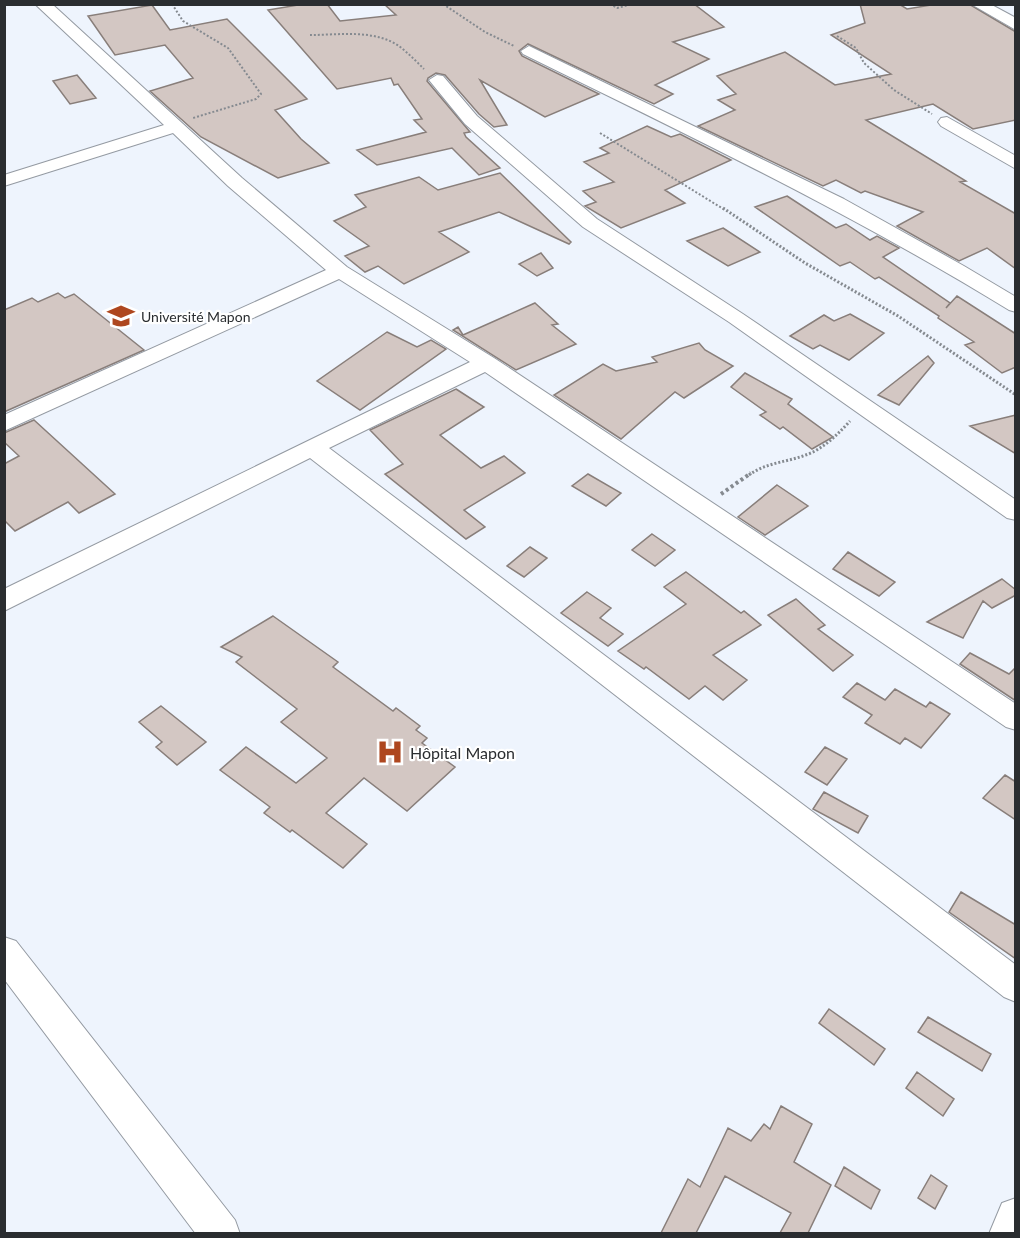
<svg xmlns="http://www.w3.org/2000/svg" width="1020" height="1238" viewBox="0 0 1020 1238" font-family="Lato,sans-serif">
<rect width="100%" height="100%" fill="#eef4fd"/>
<path fill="#d3c7c3" stroke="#887e7a" stroke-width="1.5" d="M 304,4 L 327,4 L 340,21 L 396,15 L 384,4 L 694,4 L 724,27 L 673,42 L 709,59 L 655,85 L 673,94 L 654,104 L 528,44 L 519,51 L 522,56 L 599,94 L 545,117 L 480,80 L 507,125 L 494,127 L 479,114 L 445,75 L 436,73 L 428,78 L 427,81 L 470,132 L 464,133 L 466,137 L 500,168 L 479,175 L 452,148 L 377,165 L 357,150 L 426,132 L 414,120 L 422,119 L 398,84 L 394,85 L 391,78 L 337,89 L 268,10 Z
M 860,4 L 899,4 L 907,9 L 937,4 L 969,4 L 1016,32 L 1016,120 L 973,129 L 933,104 L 866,120 L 966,181 L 960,182 L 1016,214 L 1016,269 L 987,248 L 959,261 L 897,226 L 923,212 L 865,191 L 861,193 L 836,180 L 823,186 L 698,126 L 735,110 L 718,100 L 736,94 L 717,76 L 785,52 L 835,85 L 891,74 L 831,35 L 865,23 Z
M 152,5 L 170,30 L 227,19 L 307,99 L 275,110 L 301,139 L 329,163 L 278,178 L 201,137 L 150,91 L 193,78 L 165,45 L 115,55 L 88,16 Z
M 77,75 L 96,98 L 70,104 L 53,81 Z
M 647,126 L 671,137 L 680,134 L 731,160 L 665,190 L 685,203 L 621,228 L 585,206 L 596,202 L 583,191 L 614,182 L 584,162 L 609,153 L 600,148 Z
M 500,173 L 571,242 L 569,244 L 499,212 L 439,232 L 469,252 L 404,284 L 378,266 L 365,272 L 345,256 L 369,246 L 334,221 L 366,207 L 355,195 L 419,177 L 438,190 Z
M 787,196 L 836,228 L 846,224 L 870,240 L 877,236 L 899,248 L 883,257 L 950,303 L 946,308 L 957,296 L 1016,334 L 1016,367 L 1002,373 L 965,345 L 974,342 L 938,318 L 939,316 L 879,277 L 875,279 L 850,262 L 840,266 L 755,207 Z
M 723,228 L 760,252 L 728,266 L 687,241 Z
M 541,253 L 553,268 L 537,276 L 519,264 Z
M 58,293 L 65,298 L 74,294 L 144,350 L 4,412 L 4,310 L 32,298 L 38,302 Z
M 535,303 L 558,324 L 552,325 L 576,344 L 516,370 L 453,330 L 458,327 L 463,335 Z
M 850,314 L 884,333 L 849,360 L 820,345 L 813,349 L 790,336 L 824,315 L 834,321 Z
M 387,332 L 417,347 L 431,340 L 446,349 L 360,410 L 317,381 Z
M 699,343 L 705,350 L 733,366 L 684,398 L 675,392 L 621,439 L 554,395 L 603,364 L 616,371 L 657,362 L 652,357 Z
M 928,356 L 934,363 L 899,405 L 878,395 Z
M 745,373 L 792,399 L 788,404 L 833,437 L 812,449 L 783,427 L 780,429 L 760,415 L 766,412 L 731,387 Z
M 456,389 L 484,407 L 440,435 L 481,468 L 504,456 L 525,473 L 464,510 L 485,527 L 466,539 L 385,474 L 403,464 L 370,430 Z
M 1016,415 L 1016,454 L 970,426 Z
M 34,420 L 115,494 L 79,513 L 68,502 L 15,531 L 4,520 L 4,464 L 19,456 L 4,442 L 4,433 Z
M 588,474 L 621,493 L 606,506 L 572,486 Z
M 777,485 L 808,506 L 765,535 L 738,517 Z
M 652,534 L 675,550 L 655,566 L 632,550 Z
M 530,547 L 547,558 L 524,577 L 507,566 Z
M 848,552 L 895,582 L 879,596 L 833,569 Z
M 686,572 L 741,613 L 744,611 L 761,625 L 713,655 L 747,680 L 723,700 L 705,686 L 689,699 L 646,667 L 644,669 L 618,651 L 686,604 L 664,587 Z
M 1002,579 L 1016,590 L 1016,595 L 992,608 L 983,601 L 963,638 L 927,622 Z
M 587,592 L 611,608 L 600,618 L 623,634 L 608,646 L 561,613 Z
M 796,599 L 825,625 L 818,629 L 853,655 L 833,671 L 768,615 Z
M 273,616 L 338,662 L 333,667 L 393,711 L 396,708 L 420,726 L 416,730 L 427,738 L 422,743 L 455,767 L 407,811 L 364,778 L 326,813 L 367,844 L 343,868 L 292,830 L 290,832 L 264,813 L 270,807 L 220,770 L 246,747 L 296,783 L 327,758 L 281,722 L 297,709 L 236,662 L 242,657 L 221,647 Z
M 970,653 L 1009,674 L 1016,667 L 1016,701 L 960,664 Z
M 857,683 L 885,700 L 895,689 L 926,707 L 930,702 L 950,714 L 921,748 L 905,738 L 900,744 L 865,723 L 872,715 L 843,697 Z
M 161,706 L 206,742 L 177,765 L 156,747 L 162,742 L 139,722 Z
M 825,747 L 847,759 L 827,785 L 805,772 Z
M 1005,775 L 1016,782 L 1016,820 L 983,798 Z
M 824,792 L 868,816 L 858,833 L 813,809 Z
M 961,892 L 1016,925 L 1016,959 L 949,912 Z
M 829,1009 L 885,1049 L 874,1065 L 819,1023 Z
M 928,1017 L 991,1054 L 982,1071 L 918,1032 Z
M 917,1072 L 954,1099 L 943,1116 L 906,1088 Z
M 781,1106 L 812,1124 L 794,1162 L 831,1185 L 808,1233 L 780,1233 L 791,1213 L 725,1176 L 696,1233 L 661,1233 L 688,1179 L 700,1187 L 728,1128 L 751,1141 L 764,1124 L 770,1129 Z
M 844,1167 L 880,1190 L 871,1209 L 835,1186 Z
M 931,1175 L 947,1186 L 935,1209 L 918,1198 Z"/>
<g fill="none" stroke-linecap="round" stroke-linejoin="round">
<defs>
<path id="street" d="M 35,4 L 52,4 L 242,178 L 347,267 L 494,358 L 1016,704 L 1016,730 L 1006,727 L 485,372 L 329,448 L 1016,965 L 1016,1002 L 1004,997 L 310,458 L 4,611 L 4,589 L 470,362 L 339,279 L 4,431 L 4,415 L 326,270 L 228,186 L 173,133 L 4,186 L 4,175 L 164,125 Z
M 971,4 L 990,4 L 1016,18 L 1016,30 Z
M 529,46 L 844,199 L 964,266 L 1016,297 L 1016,312 L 1009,310 C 853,214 688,135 523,54 L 521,51 Z
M 437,75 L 443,76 L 477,116 L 597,219 L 743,314 L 1016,500 L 1016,520 L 1007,518 L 729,322 L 583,227 L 465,124 L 429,80 Z
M 947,117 L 1016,156 L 1016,169 L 941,126 L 938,122 L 941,118 Z
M 4,937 L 16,941 L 235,1220 L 240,1234 L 196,1234 L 4,979 Z
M 1016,1198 L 1016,1234 L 989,1234 L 1002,1203 Z"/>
</defs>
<use href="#street" stroke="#949aa2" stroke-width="2"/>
<path stroke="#858a90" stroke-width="2" stroke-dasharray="2 2" stroke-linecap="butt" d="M 172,4 L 183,21 L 228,48 L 261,94 L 256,99 L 193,118
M 443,4 L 485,32 L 514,46
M 610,4 L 617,8 L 632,4
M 310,35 C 339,35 374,29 399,46 C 408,53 416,61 424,69
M 837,36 L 856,48 L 864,63 L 894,90 L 932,114
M 600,133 L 725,210"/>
<path stroke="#858a90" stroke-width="3" stroke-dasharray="2 2" stroke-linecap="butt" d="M 723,208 L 805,263 L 898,316 L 1016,395
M 749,475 C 768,461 794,462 815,451 C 829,443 839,433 850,421"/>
<path stroke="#858a90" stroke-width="4" stroke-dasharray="3 3" stroke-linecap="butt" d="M 721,494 L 751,473"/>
<use href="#street" fill="#fff" fill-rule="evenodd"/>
</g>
<defs>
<symbol id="university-bare" viewBox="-9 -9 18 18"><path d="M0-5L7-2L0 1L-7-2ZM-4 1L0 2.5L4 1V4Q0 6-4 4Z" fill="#ae471f" stroke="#fff" stroke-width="2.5" paint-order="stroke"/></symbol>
<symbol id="hospital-bare" viewBox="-9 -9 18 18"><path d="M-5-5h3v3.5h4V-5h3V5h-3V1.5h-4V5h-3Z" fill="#ae471f" stroke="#fff" stroke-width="2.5" paint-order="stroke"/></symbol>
</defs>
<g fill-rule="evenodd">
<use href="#university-bare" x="102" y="297" width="38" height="38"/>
<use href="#hospital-bare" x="371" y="733" width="38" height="38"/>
</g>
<g text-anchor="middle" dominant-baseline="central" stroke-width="4.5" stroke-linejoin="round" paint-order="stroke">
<g font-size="14" fill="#2a2d30" stroke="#fff" text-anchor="start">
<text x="141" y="316">Université Mapon</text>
</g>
<g font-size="16" fill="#2a2d30" stroke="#fff" text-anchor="start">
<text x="410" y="752">Hôpital Mapon</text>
</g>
</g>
<rect width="1020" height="1238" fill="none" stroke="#2a2d30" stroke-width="12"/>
</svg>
